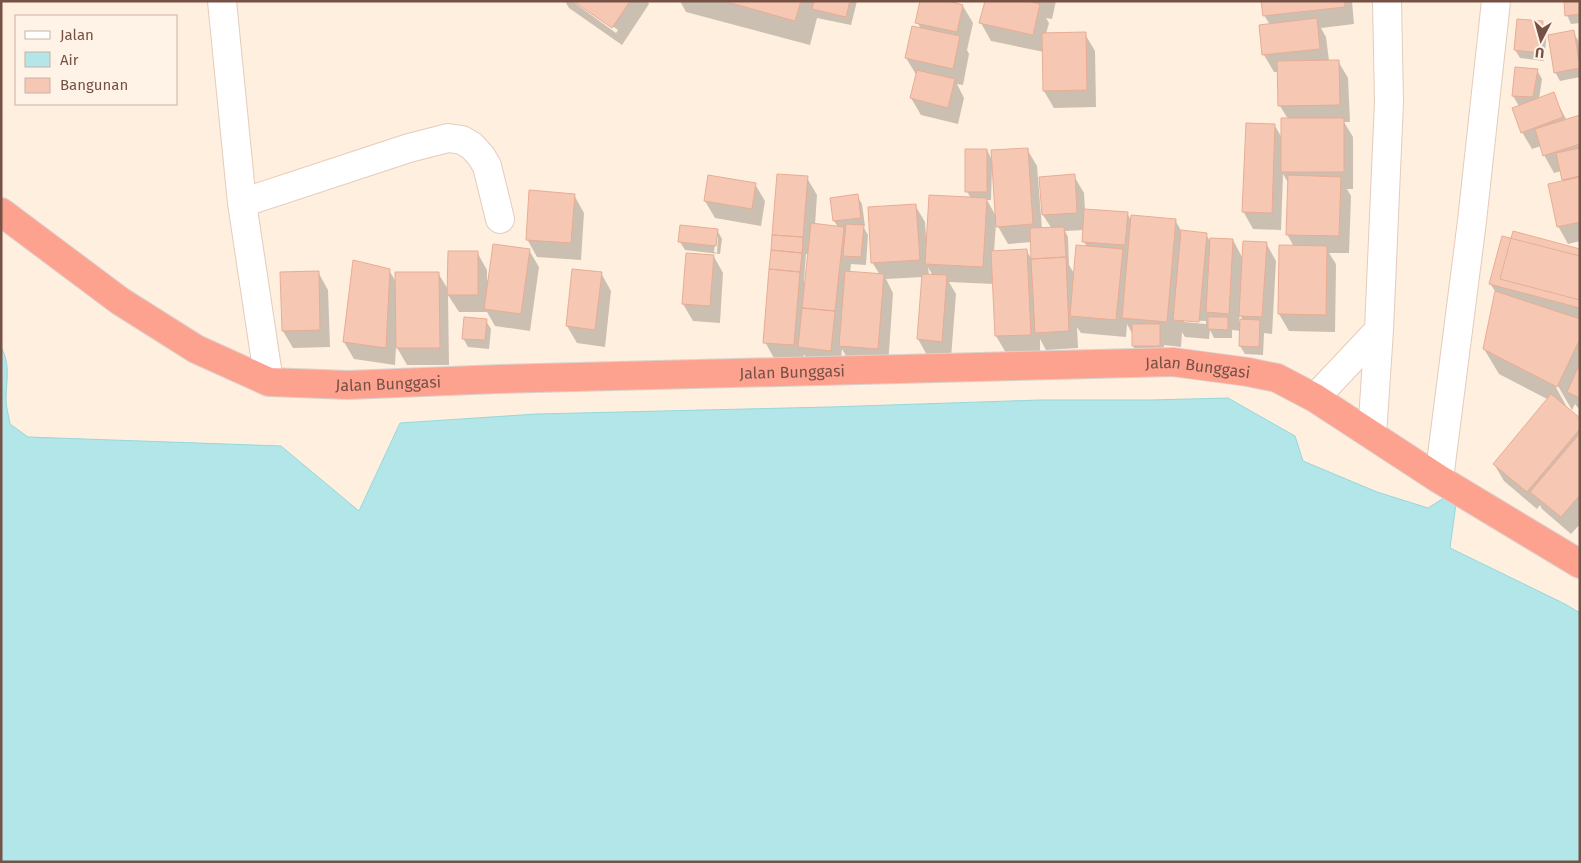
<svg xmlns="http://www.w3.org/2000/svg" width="1581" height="863" viewBox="0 0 1581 863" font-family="'Fira Sans',sans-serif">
<rect width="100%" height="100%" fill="#feefdf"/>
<path fill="#b2e6e9" stroke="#97d7db" d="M 1,347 C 11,365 6,381 6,400 C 6,408 9,416 10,424 L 28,437 L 281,446 L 359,511 L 400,423 L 537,414 L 830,407 L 1040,400 L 1151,400 L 1228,398 L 1295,436 L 1303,461 L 1377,492 L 1428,508 L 1458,489 L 1450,548 L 1565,604 L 1580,613 L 1580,862 L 1,862 Z"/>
<path fill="#0003" fill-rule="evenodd" d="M 565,1 L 572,1 L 616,33 L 618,30 L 575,1 L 648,1 L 649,4 L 622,45 L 569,8 Z
M 680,1 L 857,1 L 851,25 L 817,18 L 810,45 L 686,12 Z
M 986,1 L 1056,1 L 1052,19 L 1046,18 L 1049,23 L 1046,34 L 1085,34 L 1095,51 L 1096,107 L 1054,108 L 1044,91 L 1044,52 L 991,41 L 981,23 Z
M 1262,1 L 1352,1 L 1354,24 L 1321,28 L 1326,37 L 1329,61 L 1338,61 L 1348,78 L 1350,122 L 1344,122 L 1353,137 L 1353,189 L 1347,189 L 1351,196 L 1349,253 L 1329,253 L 1336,264 L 1335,332 L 1289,331 L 1279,314 L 1280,246 L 1294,247 L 1287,234 L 1289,184 L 1283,174 L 1281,230 L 1253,229 L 1243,211 L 1275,126 L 1282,138 L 1288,119 L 1280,106 L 1279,72 L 1274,72 L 1264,55 L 1260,26 L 1270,25 L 1264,15 Z
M 1580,1 L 1580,23 L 1571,24 L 1567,15 Z
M 963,6 L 973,23 L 967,50 L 969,54 L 963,85 L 957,84 L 964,98 L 958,124 L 921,115 L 911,98 L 917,76 L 906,58 L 921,29 L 917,22 Z
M 1542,22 L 1547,31 L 1544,61 L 1520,58 L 1515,50 Z
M 1573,32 L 1578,40 L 1580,50 L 1580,77 L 1560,81 L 1555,72 Z
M 1516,69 L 1537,70 L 1542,79 L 1539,99 L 1553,94 L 1567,121 L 1580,117 L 1580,241 L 1568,244 L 1558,226 L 1564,182 L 1561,171 L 1554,173 L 1544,155 L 1541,146 L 1532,149 L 1522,132 L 1519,106 L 1513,96 Z
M 1027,149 L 1037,166 L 1042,229 L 1052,229 L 1043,215 L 1041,178 L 1074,176 L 1084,193 L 1085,210 L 1127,213 L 1132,222 L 1175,220 L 1182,232 L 1206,234 L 1211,243 L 1233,240 L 1243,259 L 1266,243 L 1276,261 L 1272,334 L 1264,333 L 1263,355 L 1245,354 L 1240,346 L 1241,331 L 1232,330 L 1232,338 L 1214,338 L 1210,330 L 1209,339 L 1185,337 L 1182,332 L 1181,347 L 1164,345 L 1164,354 L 1138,354 L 1133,346 L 1133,335 L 1127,324 L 1126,337 L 1081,333 L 1077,327 L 1078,348 L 1046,350 L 1040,339 L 1040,352 L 1006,353 L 996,336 L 994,284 L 949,282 L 956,294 L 951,358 L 928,357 L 918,339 L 923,277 L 886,279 L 893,293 L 888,366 L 850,363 L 842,349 L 840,368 L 809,364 L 804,354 L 803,362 L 775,360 L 765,342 L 807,178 L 817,195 L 815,225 L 838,227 L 834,221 L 857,196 L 862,204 L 865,226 L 863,226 L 868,235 L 866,265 L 851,264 L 850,273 L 880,275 L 872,262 L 915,205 L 925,222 L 926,237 L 928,237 L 971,199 L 967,191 L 987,150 L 993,162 ZM 992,168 L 994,168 L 997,218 L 987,200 L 991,200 ZM 996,223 L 1008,244 L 1032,242 L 1033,261 L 1026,250 L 994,252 ZM 1084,230 L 1084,242 L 1087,247 L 1075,275 L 1069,265 L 1068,237 L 1065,231 ZM 806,254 L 809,254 L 806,285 L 804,281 ZM 928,267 L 933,276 L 929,275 ZM 1240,314 L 1243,321 L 1239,321 ZM 1184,320 L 1206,321 L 1206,324 L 1184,322 Z
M 755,184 L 765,201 L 761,226 L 715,218 L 705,201 Z
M 574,195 L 584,213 L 581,260 L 537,257 L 527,239 Z
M 717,230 L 722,239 L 720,254 L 685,250 L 680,242 ZM 716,237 L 718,237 L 717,253 L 714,252 Z
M 529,250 L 539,267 L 530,331 L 495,326 L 487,312 L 459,312 L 448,295 L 449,365 L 407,365 L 396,346 L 395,365 L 354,359 L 344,342 L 389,270 L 396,282 L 438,273 L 449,291 L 477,252 L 487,270 L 487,280 L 489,280 Z
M 1580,250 L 1580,410 L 1575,404 L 1572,410 L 1555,381 L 1553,382 L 1569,411 L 1580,420 L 1580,524 L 1571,534 L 1542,509 L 1540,505 L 1537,509 L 1504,481 L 1494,464 L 1549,400 L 1499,374 L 1484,349 L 1496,293 L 1490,283 Z
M 713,255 L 723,273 L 720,323 L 693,321 L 683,304 Z
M 318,272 L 328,290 L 330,347 L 293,348 L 283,331 Z
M 601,273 L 611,291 L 605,347 L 577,343 L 567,326 Z
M 486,321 L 491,329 L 489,349 L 468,347 L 463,338 Z"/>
<path fill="#f6c8b4" stroke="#e9ac93" d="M 573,1 L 630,1 L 612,28 Z
M 724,1 L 801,1 L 795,21 Z
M 814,1 L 850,1 L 846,17 L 812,9 Z
M 920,1 L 948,1 L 963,5 L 957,32 L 915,23 Z
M 985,1 L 1027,1 L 1040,4 L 1033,35 L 979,23 Z
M 1261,1 L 1345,1 L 1345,7 L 1263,16 Z
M 1564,1 L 1580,1 L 1580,14 L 1565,16 Z
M 1317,18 L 1320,49 L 1262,55 L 1259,25 Z
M 1517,19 L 1543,21 L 1540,53 L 1514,50 Z
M 912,26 L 960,36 L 953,69 L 905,58 Z
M 1574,30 L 1580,68 L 1554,73 L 1548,35 Z
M 1086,32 L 1087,90 L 1043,91 L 1042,33 Z
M 1339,60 L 1340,105 L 1278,106 L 1277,61 Z
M 1515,67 L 1538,69 L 1533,97 L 1512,96 Z
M 917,70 L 955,79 L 948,108 L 910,98 Z
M 1554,92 L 1563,117 L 1521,133 L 1512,108 Z
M 1580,115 L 1580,144 L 1543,156 L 1535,129 Z
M 1281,118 L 1344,118 L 1344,172 L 1281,172 Z
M 1246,123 L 1275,124 L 1272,213 L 1242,212 Z
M 1028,148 L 1033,224 L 996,227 L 991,150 Z
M 1580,148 L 1580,176 L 1562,180 L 1556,153 Z
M 965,149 L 987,149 L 987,192 L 965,192 Z
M 777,174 L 808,176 L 803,237 L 772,235 Z
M 1075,174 L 1077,213 L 1042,215 L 1039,177 Z
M 708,175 L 756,183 L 752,209 L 704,201 Z
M 1288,175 L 1341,177 L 1339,236 L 1286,235 Z
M 1580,177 L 1580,222 L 1557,227 L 1548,184 Z
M 529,190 L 575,194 L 571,243 L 526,240 Z
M 858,194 L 861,218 L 833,221 L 830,198 Z
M 929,195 L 987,198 L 983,267 L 925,264 Z
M 916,204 L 920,260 L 871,263 L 868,207 Z
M 1084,209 L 1128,212 L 1125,245 L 1082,242 Z
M 1131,215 L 1176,219 L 1167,322 L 1122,318 Z
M 811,223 L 844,227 L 835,311 L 802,308 Z
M 846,224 L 864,225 L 861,257 L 843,256 Z
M 680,225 L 718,229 L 716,246 L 678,242 Z
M 1064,227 L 1066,257 L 1031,259 L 1030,228 Z
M 1181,230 L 1207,233 L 1199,322 L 1173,320 Z
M 1513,231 L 1580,249 L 1580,300 L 1500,279 Z
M 772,235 L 803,237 L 802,253 L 771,250 Z
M 1502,236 L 1580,256 L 1580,308 L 1489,284 Z
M 1210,238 L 1233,239 L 1229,314 L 1206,312 Z
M 1243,241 L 1267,242 L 1262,317 L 1239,316 Z
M 493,244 L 530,249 L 521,314 L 484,309 Z
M 1076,245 L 1123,249 L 1116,320 L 1070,316 Z
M 1279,245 L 1327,246 L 1326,315 L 1278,314 Z
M 1027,249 L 1031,335 L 995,336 L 991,251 Z
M 771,250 L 802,253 L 800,272 L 769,269 Z
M 448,251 L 478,251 L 478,295 L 447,295 Z
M 686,253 L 714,255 L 710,306 L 682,304 Z
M 1066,257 L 1069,331 L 1035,333 L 1031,259 Z
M 353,260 L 390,269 L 386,348 L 343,342 Z
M 572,269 L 602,272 L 595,330 L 566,326 Z
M 769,269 L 800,272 L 794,345 L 763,343 Z
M 319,271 L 320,330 L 282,331 L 280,272 Z
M 845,271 L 884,274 L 878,349 L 839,346 Z
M 395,272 L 439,272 L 440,348 L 396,348 Z
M 922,274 L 947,275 L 942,342 L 917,339 Z
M 1495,291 L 1580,319 L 1580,339 L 1557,387 L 1483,349 Z
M 802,308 L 835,311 L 831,351 L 798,347 Z
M 464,317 L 487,319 L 485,340 L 462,339 Z
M 1208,317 L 1228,317 L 1228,330 L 1208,329 Z
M 1240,319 L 1260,320 L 1259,347 L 1239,346 Z
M 1132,324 L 1160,324 L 1160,346 L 1132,346 Z
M 1580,363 L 1580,398 L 1567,392 Z
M 1551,394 L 1580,418 L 1580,429 L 1527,492 L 1493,464 Z
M 1580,433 L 1580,495 L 1561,517 L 1530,492 Z"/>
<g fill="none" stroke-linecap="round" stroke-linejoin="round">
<defs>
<path id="minor" d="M 222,1 L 242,203 L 269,382
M 242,203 L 409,148 L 448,138 L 462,140 L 472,146 L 481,156 L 487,166 L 500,219
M 1315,398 L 1379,330
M 1372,435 L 1379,330 L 1389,102 L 1387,1
M 1439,479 L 1472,221 L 1496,1"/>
<g id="highway">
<path id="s1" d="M 1,212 L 120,301 L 196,349 L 269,382 L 348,385 L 500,379 L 1173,362 L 1248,372 L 1277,378 L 1315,398 L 1439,479 L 1580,564"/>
</g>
</defs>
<use href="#minor" stroke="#e4cbbd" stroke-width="30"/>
<use href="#highway" stroke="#dbd2cf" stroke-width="30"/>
<use href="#minor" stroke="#fff" stroke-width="28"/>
<use href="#highway" stroke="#fea290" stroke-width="28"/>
</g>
<g text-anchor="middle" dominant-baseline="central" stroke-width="4.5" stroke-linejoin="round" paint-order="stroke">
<g font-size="16" fill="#765145" stroke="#fff3e7">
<text stroke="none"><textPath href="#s1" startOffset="1248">Jalan Bunggasi</textPath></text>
<text stroke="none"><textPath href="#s1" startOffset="842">Jalan Bunggasi</textPath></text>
<text stroke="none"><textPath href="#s1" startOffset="438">Jalan Bunggasi</textPath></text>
</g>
</g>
<rect width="1581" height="863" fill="none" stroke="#765145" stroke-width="5"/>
<rect x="15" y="15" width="162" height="90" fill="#fff3e7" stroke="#c8b2a6"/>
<rect x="25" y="31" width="25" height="8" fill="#ffffff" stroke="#c8b2a6"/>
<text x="60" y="40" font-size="15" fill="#765145">Jalan</text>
<rect x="25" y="52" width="25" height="15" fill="#b2e6e9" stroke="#c8b2a6"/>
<text x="60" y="65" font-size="15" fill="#765145">Air</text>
<rect x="25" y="78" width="25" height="15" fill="#f6c8b4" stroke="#c8b2a6"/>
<text x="60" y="90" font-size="15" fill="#765145">Bangunan</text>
<g transform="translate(1541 40) rotate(186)" stroke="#fff3e7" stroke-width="4" paint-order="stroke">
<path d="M0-4L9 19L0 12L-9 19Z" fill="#765145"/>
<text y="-8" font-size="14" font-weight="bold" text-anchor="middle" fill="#765145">U</text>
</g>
</svg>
